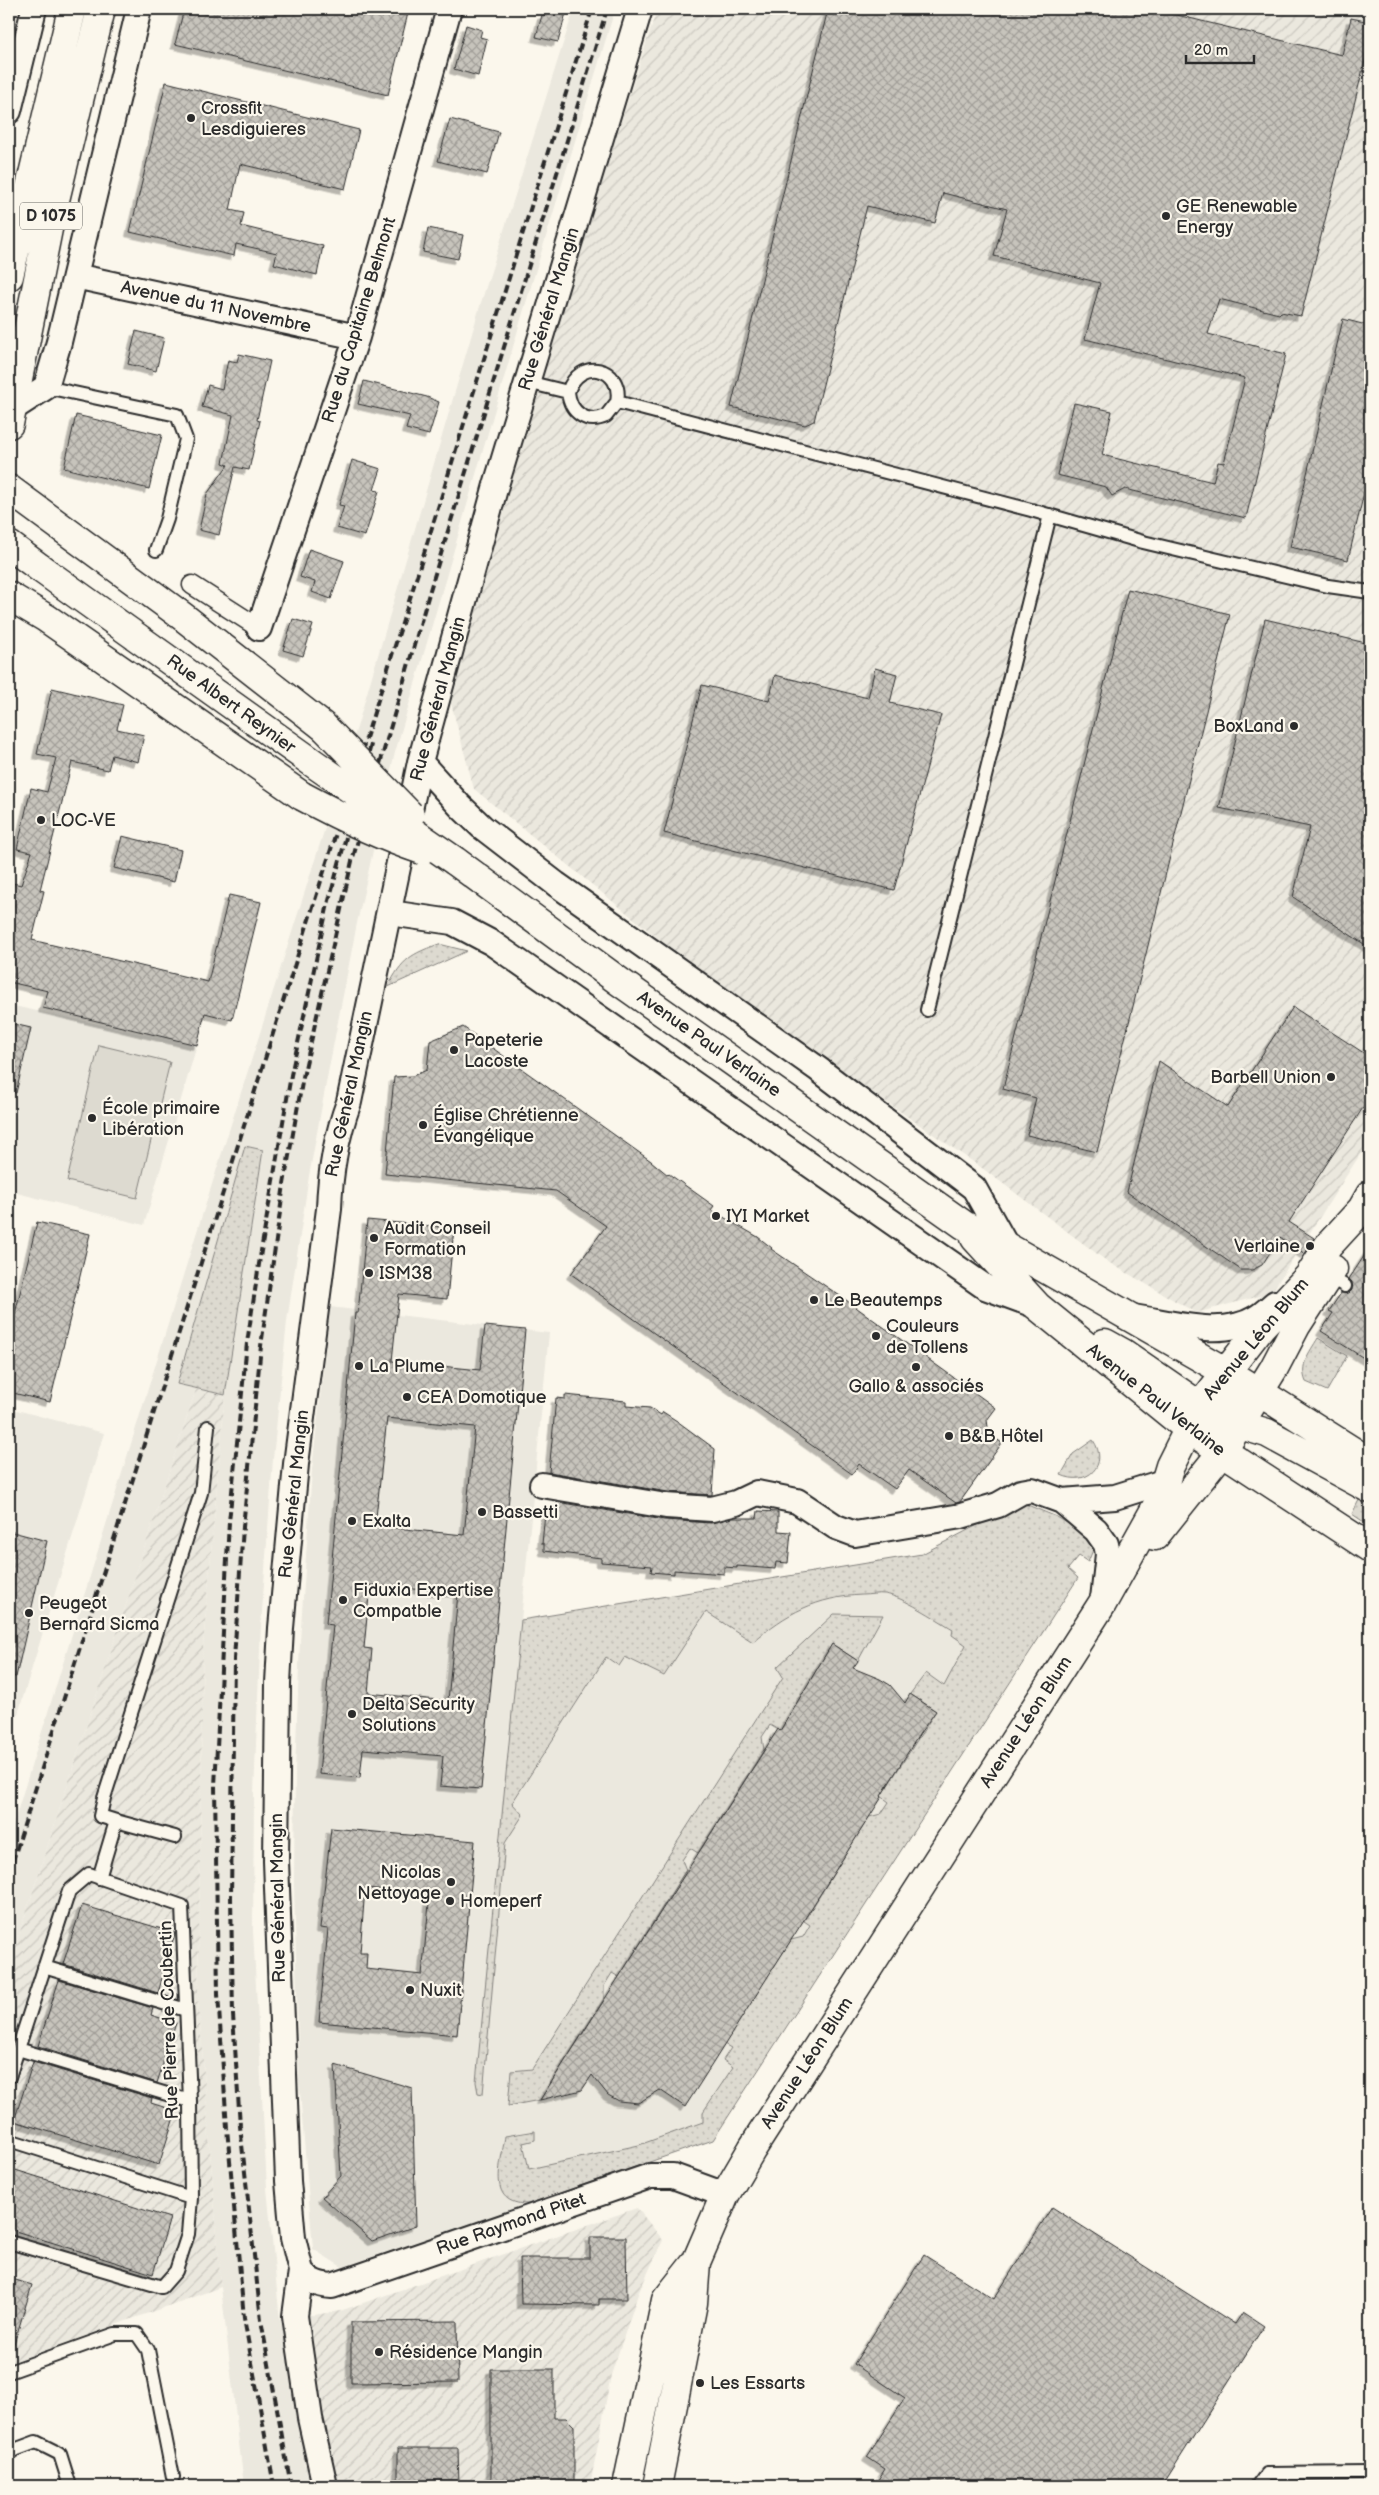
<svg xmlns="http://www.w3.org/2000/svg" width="1379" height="2495" viewBox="0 0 1379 2495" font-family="'Balsamiq Sans',sans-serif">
<defs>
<pattern id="industrial-furrows" width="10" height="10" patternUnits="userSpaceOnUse" patternTransform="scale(1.25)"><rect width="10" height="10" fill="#ebe8de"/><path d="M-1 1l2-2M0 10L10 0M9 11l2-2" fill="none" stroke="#cac7bf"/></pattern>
<pattern id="grass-dots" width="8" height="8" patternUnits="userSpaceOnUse" patternTransform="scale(1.25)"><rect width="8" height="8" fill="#dddad0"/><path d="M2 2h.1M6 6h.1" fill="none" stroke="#bebbb3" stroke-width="1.8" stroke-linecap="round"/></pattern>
<pattern id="building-cross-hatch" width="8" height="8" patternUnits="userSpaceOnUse" patternTransform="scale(1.25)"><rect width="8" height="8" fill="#c7c4bc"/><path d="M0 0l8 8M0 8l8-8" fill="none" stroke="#a29f99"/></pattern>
<filter id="shadow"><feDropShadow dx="-4.5" dy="4.5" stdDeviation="0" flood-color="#0004"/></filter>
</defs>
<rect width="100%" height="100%" fill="#fbf7ec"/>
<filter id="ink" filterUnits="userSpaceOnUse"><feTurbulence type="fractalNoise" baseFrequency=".02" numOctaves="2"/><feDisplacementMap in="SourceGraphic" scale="10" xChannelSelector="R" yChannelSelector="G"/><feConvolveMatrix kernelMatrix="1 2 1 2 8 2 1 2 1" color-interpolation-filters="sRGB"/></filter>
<g filter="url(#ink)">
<path fill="#ebe8de" d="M 574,9 L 615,9 L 522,316 L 394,756 L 357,923 L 328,1073 L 309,1176 L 287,1321 L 273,1459 L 261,1625 L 254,1793 L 253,1931 L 267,2188 L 279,2311 L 308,2486 L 244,2486 L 221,2287 L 198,1998 L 203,1646 L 225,1395 L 263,1150 L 245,1146 L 177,1383 L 196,1389 L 9,1965 L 9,1838 L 187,1263 L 358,724 L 480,306 Z
M 9,1005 L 197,1045 L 144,1225 L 9,1191 Z
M 330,1307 L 549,1333 L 521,1620 L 922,1554 L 1016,1505 L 1038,1542 L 713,2140 L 342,2267 L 313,2249 L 299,2080 L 294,1883 L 295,1771 L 300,1641 L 312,1470 Z
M 9,1408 L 104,1433 L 9,1743 Z"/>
<path fill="url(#industrial-furrows)" d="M 657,9 L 1370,9 L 1370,1139 L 1271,1293 L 1196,1313 L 1108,1262 L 982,1168 L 711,981 L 474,789 L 451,703 L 542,370 Z
M 196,1389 L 225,1395 L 203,1646 L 198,1998 L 221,2287 L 9,2363 L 9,1965 Z
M 637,2208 L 663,2240 L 638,2294 L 611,2375 L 590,2486 L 308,2486 L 280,2320 L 340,2311 Z"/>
<path fill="url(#grass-dots)" stroke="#84827e" d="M 439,944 L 467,951 L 388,987 C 402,959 411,954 439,944 Z
M 245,1146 L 263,1150 L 225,1395 L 177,1384 Z
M 1318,1338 L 1347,1356 L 1327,1391 L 1306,1382 C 1299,1365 1309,1353 1318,1338 Z
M 1093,1440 C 1110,1465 1087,1487 1061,1475 L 1073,1454 Z
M 1362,1494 L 1370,1499 L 1370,1526 L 1352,1514 Z
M 1025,1504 L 1057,1517 L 1089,1536 L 1093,1550 L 1088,1562 L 1079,1556 L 1068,1569 L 1078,1578 L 713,2140 L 528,2204 C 486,2204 501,2165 505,2136 L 535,2131 L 535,2140 L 523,2143 L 529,2169 L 639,2145 L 703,2122 L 703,2112 L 733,2067 L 723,2060 L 731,2048 L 724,2044 L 791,1940 L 803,1937 L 810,1925 L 804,1921 L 869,1817 L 881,1814 L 889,1802 L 881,1796 L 936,1711 L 910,1694 L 926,1673 L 944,1686 L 966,1645 L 952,1635 L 953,1629 C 936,1619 903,1597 885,1594 C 878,1593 869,1595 862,1595 C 817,1597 786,1613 753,1642 L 706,1612 L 664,1676 L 625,1657 L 619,1666 L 606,1657 L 512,1803 L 523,1815 L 505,1843 L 483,2094 L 478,2093 L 476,2082 L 521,1620 L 922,1554 L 1016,1505 Z
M 834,1614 L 883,1615 L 858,1661 L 832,1644 L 780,1731 L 770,1725 L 762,1737 L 764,1750 L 698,1853 L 690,1848 L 682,1860 L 686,1870 L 619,1977 L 612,1973 L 604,1986 L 604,1999 L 540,2100 L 508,2106 L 511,2071 L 532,2069 L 783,1677 L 777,1667 Z"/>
<path fill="#dddad0" stroke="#84827e" d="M 99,1045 L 170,1062 L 137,1198 L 67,1181 Z"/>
<path fill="url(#building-cross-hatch)" stroke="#2b2b2b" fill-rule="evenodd" filter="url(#shadow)" d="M 184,9 L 409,9 L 388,95 L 175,44 Z
M 828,9 L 1152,9 L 1342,55 L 1351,18 L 1370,22 L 1370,41 L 1301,316 L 1281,312 L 1279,314 L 1219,299 L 1208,334 L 1286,354 L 1246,518 L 1125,489 L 1112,496 L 1106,487 L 1057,475 L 1074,403 L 1112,411 L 1102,455 L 1213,482 L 1218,462 L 1224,463 L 1245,378 L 1085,339 L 1100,283 L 994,256 L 1007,209 L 943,193 L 935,223 L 867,206 L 814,421 L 805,425 L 731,407 Z
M 566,13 L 558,42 L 536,37 L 542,15 Z
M 466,25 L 482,30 L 480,37 L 487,39 L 478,76 L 454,69 Z
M 166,82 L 359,130 L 345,189 L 240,164 L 230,210 L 244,213 L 241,226 L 323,246 L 317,275 L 274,264 L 277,253 L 236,244 L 234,256 L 130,232 Z
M 450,119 L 499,132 L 487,174 L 438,161 Z
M 428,228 L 463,235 L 458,259 L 423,252 Z
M 1343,319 L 1370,326 L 1370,391 L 1364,415 L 1370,417 L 1370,438 L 1365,460 L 1370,462 L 1370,468 L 1348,560 L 1290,547 Z
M 136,331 L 164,338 L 156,371 L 128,364 Z
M 239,354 L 270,361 L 257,420 L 260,421 L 249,470 L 235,467 L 219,535 L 199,530 L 207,494 L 228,465 L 223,463 L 233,415 L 202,407 L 208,385 L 222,389 L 228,360 L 237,362 Z
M 364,381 L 427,397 L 439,402 L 429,435 L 406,429 L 410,416 L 358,404 Z
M 76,415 L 162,435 L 149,489 L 64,468 Z
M 352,460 L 381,469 L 374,490 L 379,491 L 365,536 L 337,528 L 344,506 L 339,505 Z
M 309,549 L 344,561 L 331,599 L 312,592 L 315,582 L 300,577 Z
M 1128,589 L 1230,614 L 1097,1152 L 1027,1135 L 1036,1098 L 1003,1089 Z
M 293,619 L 313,625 L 303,656 L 283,650 Z
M 1265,619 L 1370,644 L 1370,948 L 1293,897 L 1310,827 L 1219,808 Z
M 875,668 L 897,674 L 890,703 L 941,715 L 894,890 L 664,833 L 702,685 L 769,701 L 775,675 L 868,698 Z
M 52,688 L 123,705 L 117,729 L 144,735 L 138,762 L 112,755 L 108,770 L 72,762 L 40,890 L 44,891 L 32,940 L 208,982 L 229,895 L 261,902 L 232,1020 L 205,1013 L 197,1045 L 43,1008 L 48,991 L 9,982 L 9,882 L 21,885 L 32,852 L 17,849 L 31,788 L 47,792 L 56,758 L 37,754 Z
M 122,836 L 181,850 L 174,882 L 114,868 Z
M 1293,1007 L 1370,1057 L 1370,1097 L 1289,1222 L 1314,1238 L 1305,1254 L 1280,1237 L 1262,1265 L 1252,1270 L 1241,1270 L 1127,1192 L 1159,1061 L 1228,1107 Z
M 9,1023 L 31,1028 L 16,1093 L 9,1092 Z
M 463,1027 L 651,1161 L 668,1175 L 669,1174 L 714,1206 L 711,1210 L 758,1237 L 772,1248 L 771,1249 L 846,1300 L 996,1408 L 987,1420 L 989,1434 L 1002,1443 L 960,1502 L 956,1503 L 909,1470 L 895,1489 L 859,1464 L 852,1474 L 571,1274 L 606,1226 L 556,1191 L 385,1174 L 394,1077 L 412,1076 L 427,1070 L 430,1041 Z
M 367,1220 L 454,1228 L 447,1299 L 399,1294 L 392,1361 L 480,1370 L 485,1326 L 525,1330 L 481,1789 L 440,1786 L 443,1756 L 363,1749 L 360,1778 L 319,1774 L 333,1625 L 326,1624 L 355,1313 L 358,1313 ZM 387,1418 L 475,1427 L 464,1535 L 375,1526 ZM 370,1585 L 458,1593 L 448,1701 L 368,1693 L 372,1649 L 364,1648 Z
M 37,1222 L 90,1234 L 50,1402 L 9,1392 L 9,1339 Z
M 1370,1247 L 1370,1362 L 1321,1331 L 1333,1313 L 1329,1311 L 1341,1293 L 1349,1293 L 1352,1290 L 1352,1282 L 1349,1279 Z
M 565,1395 L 626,1401 L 626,1406 L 650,1408 L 661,1415 L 663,1412 L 677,1421 L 715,1449 L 712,1495 L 668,1492 L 549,1472 L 556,1398 L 565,1399 Z
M 557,1502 L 664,1520 L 711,1523 L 732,1518 L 757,1518 L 758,1511 L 778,1512 L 778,1531 L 791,1532 L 788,1563 L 776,1562 L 775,1569 L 737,1566 L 737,1568 L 724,1567 L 724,1574 L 674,1570 L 674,1574 L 651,1572 L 652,1566 L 601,1562 L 601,1558 L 544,1551 L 544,1544 L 542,1544 L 545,1513 L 557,1514 Z
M 9,1531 L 47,1541 L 16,1677 L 9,1676 Z
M 832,1644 L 858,1661 L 853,1668 L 880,1679 L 890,1685 L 905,1703 L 910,1694 L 936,1711 L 920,1733 L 881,1796 L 882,1797 L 699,2085 L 685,2107 L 660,2090 L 638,2103 L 619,2101 L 608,2095 L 592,2075 L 582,2090 L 540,2100 L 778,1729 L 780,1731 Z
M 331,1828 L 475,1841 L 457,2035 L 319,2022 L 328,1929 L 320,1928 ZM 365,1888 L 430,1894 L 422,1975 L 366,1969 L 367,1953 L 360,1953 Z
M 82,1905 L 175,1933 L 158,1993 L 63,1964 Z
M 59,1980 L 153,2008 L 151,2015 L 176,2023 L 157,2083 L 38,2046 Z
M 33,2062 L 152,2098 L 151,2103 L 176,2111 L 159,2165 L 14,2121 Z
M 335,2065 L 412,2088 L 416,2226 L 372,2241 L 322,2197 L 341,2176 Z
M 9,2168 L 170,2218 L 153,2274 L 9,2229 Z
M 1052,2207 L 1235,2324 L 1243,2312 L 1264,2326 L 1162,2486 L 874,2486 L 885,2469 L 867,2457 L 905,2398 L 854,2364 L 924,2255 L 994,2299 Z
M 590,2237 L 626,2237 L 627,2299 L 599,2299 L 599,2305 L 521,2304 L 520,2258 L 590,2258 Z
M 9,2278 L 32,2285 L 13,2347 L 9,2347 Z
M 457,2321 L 458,2382 L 351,2383 L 351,2322 Z
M 491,2369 L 554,2369 L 554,2418 L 566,2418 L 574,2426 L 574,2486 L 491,2486 Z
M 398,2448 L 458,2448 L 459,2486 L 398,2486 Z"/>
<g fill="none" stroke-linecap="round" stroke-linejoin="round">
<defs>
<path id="service" d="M 527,382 L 568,392 C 570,412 586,425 606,416 L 617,402 L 1031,510 L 1143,542 L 1328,586 L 1370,592
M 46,387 L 177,415 L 186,439 L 167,519 L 156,550
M 568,392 C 579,356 624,367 617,402
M 927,1010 L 1050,515
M 1328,1276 L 1345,1286
M 116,1821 L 100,1816 L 104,1798 L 201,1493 L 208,1427
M 99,1878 L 116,1821 L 175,1837
M 44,1967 L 186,2010
M 18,2049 L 190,2101
M 9,2077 L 69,1891 L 89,1874 L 182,1906 L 190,2101 L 191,2198 L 188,2234 L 176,2271 L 162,2287 L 9,2242
M 9,2140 L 191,2198
M 9,2372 L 115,2334 L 137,2334 L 148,2350 L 173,2477
M 9,2452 L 36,2442 L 60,2454 L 70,2486
M 1257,2486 L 1266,2474 L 1370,2473"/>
<path id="pedestrian" d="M 192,585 L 259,628"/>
<path id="minor" d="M 9,111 L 34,9
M 75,276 L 357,337
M 12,409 L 46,387 L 59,342 L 139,9
M 259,628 L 357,337 L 449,9
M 420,762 L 460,806 L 482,827 L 556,884 L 818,1069 L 974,1188 L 1007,1247
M 390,913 L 452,922 L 492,943 L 985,1287 L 1037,1306
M 1133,1317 C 1170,1322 1222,1339 1256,1318 C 1263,1314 1269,1308 1275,1303
M 542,1485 L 666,1506 L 712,1509 L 736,1503 L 757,1493 L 797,1501 L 836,1527 L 855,1534 L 961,1516 L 998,1505 L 1021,1492 L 1032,1490 L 1062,1501 L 1096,1530 L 1106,1544 L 1108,1554 L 1103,1599
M 1062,1501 L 1115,1497 L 1166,1481
M 301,2271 C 310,2282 318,2285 332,2286 L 650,2176 L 673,2176 L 725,2195
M 325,2486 L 310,2418 L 295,2316 L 301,2271 L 293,2238 L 288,2181 L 276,1861 L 278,1683 L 281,1628 L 296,1464 L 329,1209 C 330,1172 336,1137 349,1102 L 420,762 L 496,485 L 640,9"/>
<path id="tertiary" d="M 1155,1536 L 1222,1452 L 1274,1368 L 1296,1326 L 1333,1269
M 627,2486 L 666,2300 L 696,2262 L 725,2195 L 752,2149 L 1102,1604 L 1159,1502 L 1170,1466 L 1200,1406 L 1261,1327 L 1309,1276 L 1328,1246 L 1362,1209 L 1370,1195
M 657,2486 L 693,2303 L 696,2262"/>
<path id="secondary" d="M 9,489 L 182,616 L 324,727
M 9,545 L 40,568
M 9,596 L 46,618 L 302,796
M 455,861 L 620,982 L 964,1225 L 1007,1247 L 1240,1380 L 1370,1462
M 975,1238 L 1037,1306 L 1187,1428 L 1370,1548
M 1105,1343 L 1123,1353 L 1200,1406 L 1231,1401 L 1260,1392
M 1191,1427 L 1227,1421 L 1267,1433 L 1370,1489"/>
<path id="primary" d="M 9,276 L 72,9
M 9,424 L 48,229 L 101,9"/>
</defs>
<use href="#service" stroke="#2b2b2b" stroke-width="16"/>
<use href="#pedestrian" stroke="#2b2b2b" stroke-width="21"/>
<use href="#minor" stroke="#2b2b2b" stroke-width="28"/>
<use href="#tertiary" stroke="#2b2b2b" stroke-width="31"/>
<use href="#secondary" stroke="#2b2b2b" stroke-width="31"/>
<use href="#primary" stroke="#2b2b2b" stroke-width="31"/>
<use href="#service" stroke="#fbf7ec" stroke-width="12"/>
<use href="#pedestrian" stroke="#fbf7ec" stroke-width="18"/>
<use href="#minor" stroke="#fbf7ec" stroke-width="24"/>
<use href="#tertiary" stroke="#fbf7ec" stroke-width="28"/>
<use href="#secondary" stroke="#fbf7ec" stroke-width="28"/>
<use href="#primary" stroke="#fbf7ec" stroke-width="28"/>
<path stroke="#2b2b2b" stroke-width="4" stroke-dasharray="8 4" stroke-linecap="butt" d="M 9,1873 L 416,579 L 592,9
M 274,2486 L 244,2318 L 227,2128 L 218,1994 L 215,1786 L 222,1651 L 229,1522 L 247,1343 L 261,1251 L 291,1075 L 310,988 L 327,908 L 372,741
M 291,2486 L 261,2320 L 240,2126 L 233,2015 L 231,1897 L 234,1659 L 243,1527 L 261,1346 L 284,1184 L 303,1077 L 352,861 L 430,590 L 607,9"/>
<defs>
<path id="secondary-bridge" d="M 40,568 L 316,765 L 455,861
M 324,727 L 410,815
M 302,796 C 341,817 380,836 422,850"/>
</defs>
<use href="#secondary-bridge" stroke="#2b2b2b" stroke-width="31" stroke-linecap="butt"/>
<use href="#secondary-bridge" stroke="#fbf7ec" stroke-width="28"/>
</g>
</g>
<g fill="#2b2b2b" stroke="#fbf7ec" stroke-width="2">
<circle cx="191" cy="118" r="5"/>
<circle cx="1166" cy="216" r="5"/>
<circle cx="1294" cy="726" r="5"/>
<circle cx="41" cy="820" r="5"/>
<circle cx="454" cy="1050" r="5"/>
<circle cx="1331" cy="1077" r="5"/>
<circle cx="92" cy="1118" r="5"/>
<circle cx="423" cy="1125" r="5"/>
<circle cx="716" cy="1216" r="5"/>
<circle cx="374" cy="1238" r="5"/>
<circle cx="1310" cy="1246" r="5"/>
<circle cx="369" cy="1273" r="5"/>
<circle cx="814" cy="1300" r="5"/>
<circle cx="876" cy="1336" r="5"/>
<circle cx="359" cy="1366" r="5"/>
<circle cx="916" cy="1367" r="5"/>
<circle cx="407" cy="1397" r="5"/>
<circle cx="949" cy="1436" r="5"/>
<circle cx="482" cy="1512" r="5"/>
<circle cx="352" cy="1521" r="5"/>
<circle cx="343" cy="1600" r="5"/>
<circle cx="29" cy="1613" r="5"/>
<circle cx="352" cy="1714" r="5"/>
<circle cx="451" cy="1882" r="5"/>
<circle cx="450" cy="1901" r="5"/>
<circle cx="410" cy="1990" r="5"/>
<circle cx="379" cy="2352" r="5"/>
<circle cx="700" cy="2383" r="5"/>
</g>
<g text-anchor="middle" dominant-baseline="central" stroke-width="4.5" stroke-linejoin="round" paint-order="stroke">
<rect fill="#fbf7ec" stroke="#696865" stroke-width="1" x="20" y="202.5" width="62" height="27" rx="4"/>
<g font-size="16" font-weight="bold" fill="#2b2b2b">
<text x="51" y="216">D 1075</text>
</g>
<g font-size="18" fill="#2b2b2b" stroke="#fbf7ec" text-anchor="start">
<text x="201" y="108">Crossfit<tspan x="201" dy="21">Lesdiguieres</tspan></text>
<text x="1176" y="206">GE Renewable<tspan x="1176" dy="21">Energy</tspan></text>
<text x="1284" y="726" text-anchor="end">BoxLand</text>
<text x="51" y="820">LOC-VE</text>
<text x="464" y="1040">Papeterie<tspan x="464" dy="21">Lacoste</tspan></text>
<text x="1321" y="1077" text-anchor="end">Barbell Union</text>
<text x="102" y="1108">École primaire<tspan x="102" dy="21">Libération</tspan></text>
<text x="433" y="1115">Église Chrétienne<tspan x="433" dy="21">Évangélique</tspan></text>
<text x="726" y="1216">IYI Market</text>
<text x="384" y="1228">Audit Conseil<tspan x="384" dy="21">Formation</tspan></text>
<text x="1300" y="1246" text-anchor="end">Verlaine</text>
<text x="379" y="1273">ISM38</text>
<text x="824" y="1300">Le Beautemps</text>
<text x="886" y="1326">Couleurs<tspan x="886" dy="21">de Tollens</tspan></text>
<text x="369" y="1366">La Plume</text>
<text x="916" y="1386" text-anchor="middle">Gallo &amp; associés</text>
<text x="417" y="1397">CEA Domotique</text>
<text x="959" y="1436">B&amp;B Hôtel</text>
<text x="492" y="1512">Bassetti</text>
<text x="362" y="1521">Exalta</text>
<text x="353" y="1590">Fiduxia Expertise<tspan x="353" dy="21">Compatble</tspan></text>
<text x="39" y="1603">Peugeot<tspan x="39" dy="21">Bernard Sicma</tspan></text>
<text x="362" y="1704">Delta Security<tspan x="362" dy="21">Solutions</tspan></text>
<text x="441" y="1872" text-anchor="end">Nicolas<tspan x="441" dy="21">Nettoyage</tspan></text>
<text x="460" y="1901">Homeperf</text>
<text x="420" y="1990">Nuxit</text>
<text x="389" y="2352">Résidence Mangin</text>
<text x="710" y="2383">Les Essarts</text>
</g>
<g font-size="18" fill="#2b2b2b" stroke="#fbf7ec">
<text transform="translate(216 307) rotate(12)">Avenue du 11 Novembre</text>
<text transform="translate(549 309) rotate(-73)">Rue Général Mangin</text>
<text transform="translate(359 320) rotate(-73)">Rue du Capitaine Belmont</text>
<text transform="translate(438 699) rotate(-75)">Rue Général Mangin</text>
<text transform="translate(231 704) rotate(36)">Rue Albert Reynier</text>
<text transform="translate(709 1044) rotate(35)">Avenue Paul Verlaine</text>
<text transform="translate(349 1094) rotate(-78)">Rue Général Mangin</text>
<text transform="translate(1256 1339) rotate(-50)">Avenue Léon Blum</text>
<text transform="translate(1156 1400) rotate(38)">Avenue Paul Verlaine</text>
<text transform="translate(294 1494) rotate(-84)">Rue Général Mangin</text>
<text transform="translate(1026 1722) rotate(-57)">Avenue Léon Blum</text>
<text transform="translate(278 1898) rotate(-91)">Rue Général Mangin</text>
<text transform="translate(169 2020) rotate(-92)">Rue Pierre de Coubertin</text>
<text transform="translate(807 2063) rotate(-57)">Avenue Léon Blum</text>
<text transform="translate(511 2224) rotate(-19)">Rue Raymond Pitet</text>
</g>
</g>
<rect width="1379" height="2495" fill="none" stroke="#fbf7ec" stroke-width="30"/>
<rect x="15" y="15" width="1349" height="2465" fill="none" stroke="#2b2b2b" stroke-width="2" filter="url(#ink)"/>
<path d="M1186 55v8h68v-8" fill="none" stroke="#2b2b2b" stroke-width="2.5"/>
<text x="1194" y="55" font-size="15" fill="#2b2b2b" stroke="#fbf7ec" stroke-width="4" paint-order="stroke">20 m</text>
</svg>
